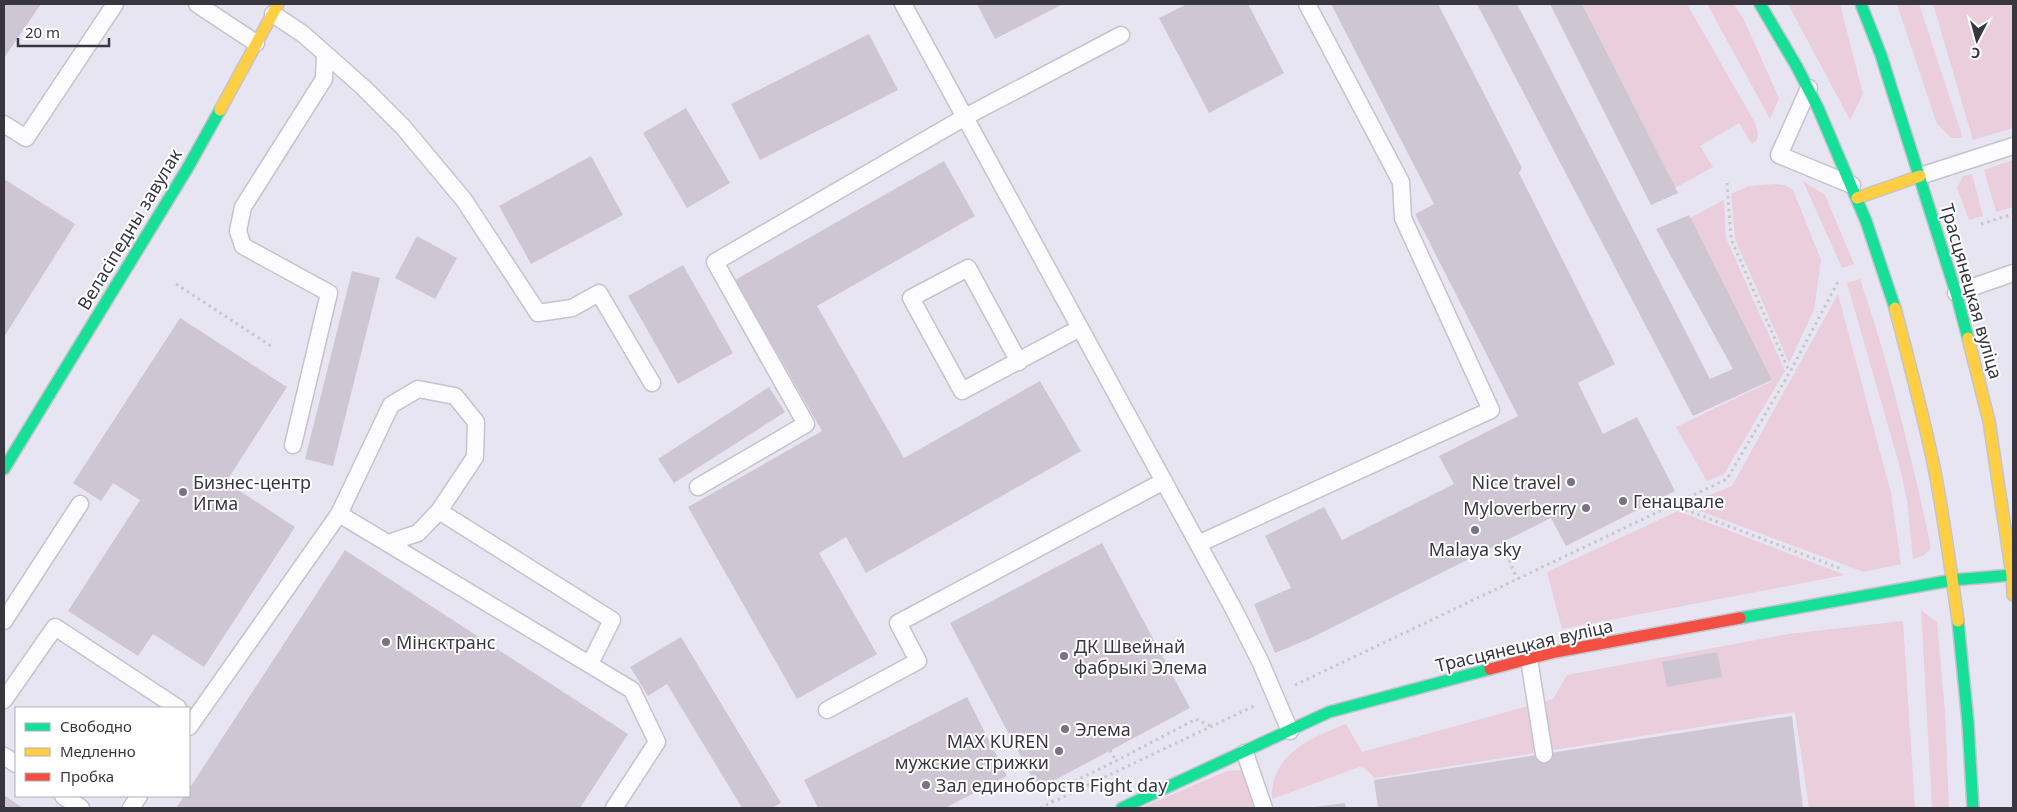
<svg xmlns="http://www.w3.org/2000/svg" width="2017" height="812" viewBox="0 0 2017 812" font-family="'Noto Sans',sans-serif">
<rect width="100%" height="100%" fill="#e8e5f2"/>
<path fill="#eacedb" d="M 1582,4 L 1687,4 L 1755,123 L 1758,132 L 1757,140 L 1752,144 L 1739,123 L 1700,146 L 1713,167 L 1675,188 Z
M 1707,4 L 1734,4 L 1744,20 L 1779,98 L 1770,119 Z
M 1788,4 L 1840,4 L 1863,94 L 1850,120 Z
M 1897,4 L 1919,4 L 1963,138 L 1951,138 L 1937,124 Z
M 1933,4 L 2013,4 L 2013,128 L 1973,140 Z
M 2013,160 L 2013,207 L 1996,212 L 1984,170 Z
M 1972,174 L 1983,216 L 1969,220 L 1957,188 L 1963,176 Z
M 1803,181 L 1825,195 L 1854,264 L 1842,268 Z
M 1775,184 L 1785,185 L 1793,190 L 1821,260 L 1814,310 L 1789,363 L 1735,239 L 1731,194 L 1749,186 Z
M 1724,200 L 1726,238 L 1785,371 L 1724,474 L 1707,481 L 1676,427 L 1774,380 L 1772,380 L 1690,218 Z
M 1860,279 C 1889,363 1909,447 1928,533 L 1931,548 L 1923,556 L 1913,559 L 1907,500 L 1899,464 L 1847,283 Z
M 1838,294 L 1891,493 L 1901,564 L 1864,572 L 1684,505 L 1732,486 Z
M 1678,511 L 1845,575 L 1562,629 L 1547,572 Z
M 1921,610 L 1937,622 L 1945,711 L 1949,808 L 1932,808 Z
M 1903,621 L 1915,808 L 1809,808 L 1795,712 L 1375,778 L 1362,766 L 1272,799 C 1270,754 1311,738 1346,724 L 1362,752 L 1553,699 L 1567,675 L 1788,634 Z
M 1243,770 L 1255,808 L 1141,808 L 1227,771 Z"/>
<path fill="#cfc6d3" d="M 4,4 L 41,4 L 4,58 Z
M 977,4 L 1063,4 L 995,39 Z
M 1187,4 L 1248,4 L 1284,73 L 1209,113 L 1159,18 Z
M 1331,4 L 1438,4 L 1522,168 L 1519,173 L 1615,364 L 1578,383 L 1603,434 L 1637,417 L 1675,491 L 1566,546 L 1551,518 L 1311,638 L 1275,653 L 1254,604 L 1291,588 L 1265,536 L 1324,507 L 1342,540 L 1454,484 L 1439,456 L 1518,416 L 1415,214 L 1434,204 Z
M 1477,4 L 1517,4 L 1710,379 L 1733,369 L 1656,229 L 1689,215 L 1772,380 L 1693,416 Z
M 1550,4 L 1582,4 L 1678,193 L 1651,205 Z
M 869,34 L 898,90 L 760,160 L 731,104 Z
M 686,108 L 730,183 L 687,208 L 643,133 Z
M 591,156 L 623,215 L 531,264 L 499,206 Z
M 944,161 L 975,216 L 817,306 L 904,458 L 1040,381 L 1081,451 L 866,573 L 846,537 L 819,553 L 877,654 L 797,699 L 688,507 L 822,431 L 735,280 Z
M 4,179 L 75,224 L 4,337 Z
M 417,236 L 457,258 L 435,299 L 395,278 Z
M 683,265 L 733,353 L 678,384 L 628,296 Z
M 352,271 L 380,278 L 333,466 L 305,459 Z
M 180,318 L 287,387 L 226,482 L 295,527 L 204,667 L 153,634 L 138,656 L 68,611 L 140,500 L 113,483 L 101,501 L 73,483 Z
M 769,387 L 785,412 L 674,483 L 658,459 Z
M 1102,543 L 1190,708 L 1038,789 L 950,623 Z
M 345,550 L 628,734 L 580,808 L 176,808 L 184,796 L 189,796 L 189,789 Z
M 681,637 L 781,803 L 772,808 L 742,808 L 667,684 L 648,696 L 630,667 Z
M 1717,652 L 1722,677 L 1667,687 L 1662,662 Z
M 967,697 L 1007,776 L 945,808 L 818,808 L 804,780 Z
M 1792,716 L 1803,808 L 1378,808 L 1374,780 Z
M 4,795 L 23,808 L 4,808 Z
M 1345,803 L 1346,808 L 1314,808 L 1314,807 Z"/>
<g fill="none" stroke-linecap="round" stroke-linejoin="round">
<defs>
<path id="lane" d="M 197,4 L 256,43
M 903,4 L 1232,606 L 1260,661 L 1290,731
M 273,14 L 303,34 L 364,88 L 403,127 L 464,200 L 538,313 L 572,308 L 599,293 L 652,383
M 1809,88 L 1779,155 L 1852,185
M 4,124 L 26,138 L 115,4
M 1920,176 L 2013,146
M 1956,293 L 2013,273
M 1019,362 L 968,268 L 911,298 L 962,391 L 1080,328
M 293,445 L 329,293 L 243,246 L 238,231 L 243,207 L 324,79 L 325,54
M 698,487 L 806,424 L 715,262 L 965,117 L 1121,35
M 439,511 L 612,620 L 590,664
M 339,514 L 391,405 L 418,389 L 455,396 L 476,422 L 475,457 L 439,511 L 418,533 L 388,543
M 1198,544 L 1491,410 L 1403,218 L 1401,182 L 1307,4
M 4,621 L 80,504
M 1529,659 L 1544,754
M 4,700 L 55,627 L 178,708
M 827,710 L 918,661 L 898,623 L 1164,481
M 189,727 L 339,514 L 632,690 L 657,742 L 614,808
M 1245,753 L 1264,808
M 4,756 L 16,764
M 63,796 L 81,808
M 131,808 L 139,796"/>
<path id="fast" d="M 1760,4 L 1797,67 L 1818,108 L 1866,221 L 1895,308
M 1861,4 L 1881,55 L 1956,293 L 1968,338
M 4,469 L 187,169 L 220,110
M 1740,618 L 1953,580 L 2012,575
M 1958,621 L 1968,723 L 1973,808
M 1122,808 L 1329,712 L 1490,669"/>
<path id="slow" d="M 220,110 L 278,4
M 1857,198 L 1920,176
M 1895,308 C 1909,361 1923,414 1934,467 C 1944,518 1951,570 1958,621
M 1968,338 L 1989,421 L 2012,575 L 2013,595"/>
<path id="jam" d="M 1490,669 L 1555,652 L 1740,618"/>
</defs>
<use href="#lane" stroke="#c5c3cd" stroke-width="19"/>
<use href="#fast" stroke="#c5c3cd" stroke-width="14"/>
<use href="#slow" stroke="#c5c3cd" stroke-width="14"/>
<use href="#jam" stroke="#c5c3cd" stroke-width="14"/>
<path stroke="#c7c6cc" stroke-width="3" stroke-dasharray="2.5 4" stroke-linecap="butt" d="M 1727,183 L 1731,239 L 1789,371
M 1981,224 L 2013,214
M 176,284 L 271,346
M 1673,505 L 1842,569
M 1502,542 L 1517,579
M 1295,685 L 1727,479 L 1790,372 L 1839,280
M 1110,750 L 1116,761
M 1053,802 L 1048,794 L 1116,761 L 1196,719 L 1213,727
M 1040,808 L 1254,706"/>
<use href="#lane" stroke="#fcfbfd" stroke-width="16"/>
<use href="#fast" stroke="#16e098" stroke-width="11"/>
<use href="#slow" stroke="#ffcf43" stroke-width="11"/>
<use href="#jam" stroke="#f24e42" stroke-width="11"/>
</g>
<g fill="#76747e" stroke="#fff" stroke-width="2">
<circle cx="1571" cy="482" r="5"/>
<circle cx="183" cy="492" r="5"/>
<circle cx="1623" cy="501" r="5"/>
<circle cx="1586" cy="508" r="5"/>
<circle cx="1475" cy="530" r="5"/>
<circle cx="386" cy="642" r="5"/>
<circle cx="1064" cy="656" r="5"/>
<circle cx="1065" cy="729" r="5"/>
<circle cx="1059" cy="751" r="5"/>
<circle cx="926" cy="785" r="5"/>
</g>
<g text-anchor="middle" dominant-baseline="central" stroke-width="4" stroke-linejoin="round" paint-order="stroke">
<g font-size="18" fill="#383740" stroke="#fff">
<text transform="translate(129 229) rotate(-59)">Веласіпедны завулак</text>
<text transform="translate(1972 291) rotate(74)">Трасцянецкая вуліца</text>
<text transform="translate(1524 645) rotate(-13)">Трасцянецкая вуліца</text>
</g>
<g font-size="18" fill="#383740" stroke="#fff" text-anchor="start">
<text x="193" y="482">Бизнес-центр<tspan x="193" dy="21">Игма</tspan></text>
<text x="1561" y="482" text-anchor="end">Nice travel</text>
<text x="1633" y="501">Генацвале</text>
<text x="1576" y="508" text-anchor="end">Myloverberry</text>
<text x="1475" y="549" text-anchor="middle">Malaya sky</text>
<text x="396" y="642">Мінсктранс</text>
<text x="1074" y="646">ДК Швейнай<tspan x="1074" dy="21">фабрыкі Элема</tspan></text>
<text x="1075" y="729">Элема</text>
<text x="1049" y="741" text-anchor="end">MAX KUREN<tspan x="1049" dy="21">мужские стрижки</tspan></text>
<text x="936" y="785">Зал единоборств Fight day</text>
</g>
</g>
<rect width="2017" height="812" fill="none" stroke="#383740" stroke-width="10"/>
<rect x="15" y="707" width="175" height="90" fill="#ffffff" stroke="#afafb3"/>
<rect x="25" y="723" width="25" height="8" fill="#16e098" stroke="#afafb3"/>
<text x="60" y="732" font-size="15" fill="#383740">Свободно</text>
<rect x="25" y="748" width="25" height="8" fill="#ffcf43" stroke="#afafb3"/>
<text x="60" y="757" font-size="15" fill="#383740">Медленно</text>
<rect x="25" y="773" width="25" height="8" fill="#f24e42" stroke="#afafb3"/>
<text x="60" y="782" font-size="15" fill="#383740">Пробка</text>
<g transform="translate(1977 40) rotate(186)" stroke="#ffffff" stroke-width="4" paint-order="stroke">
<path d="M0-4L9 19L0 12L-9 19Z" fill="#383740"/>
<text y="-8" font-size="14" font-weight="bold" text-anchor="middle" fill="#383740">С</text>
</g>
<path d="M18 38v8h91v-8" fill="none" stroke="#383740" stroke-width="2.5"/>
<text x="25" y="38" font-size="15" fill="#383740" stroke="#ffffff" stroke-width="4" paint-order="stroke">20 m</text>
</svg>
